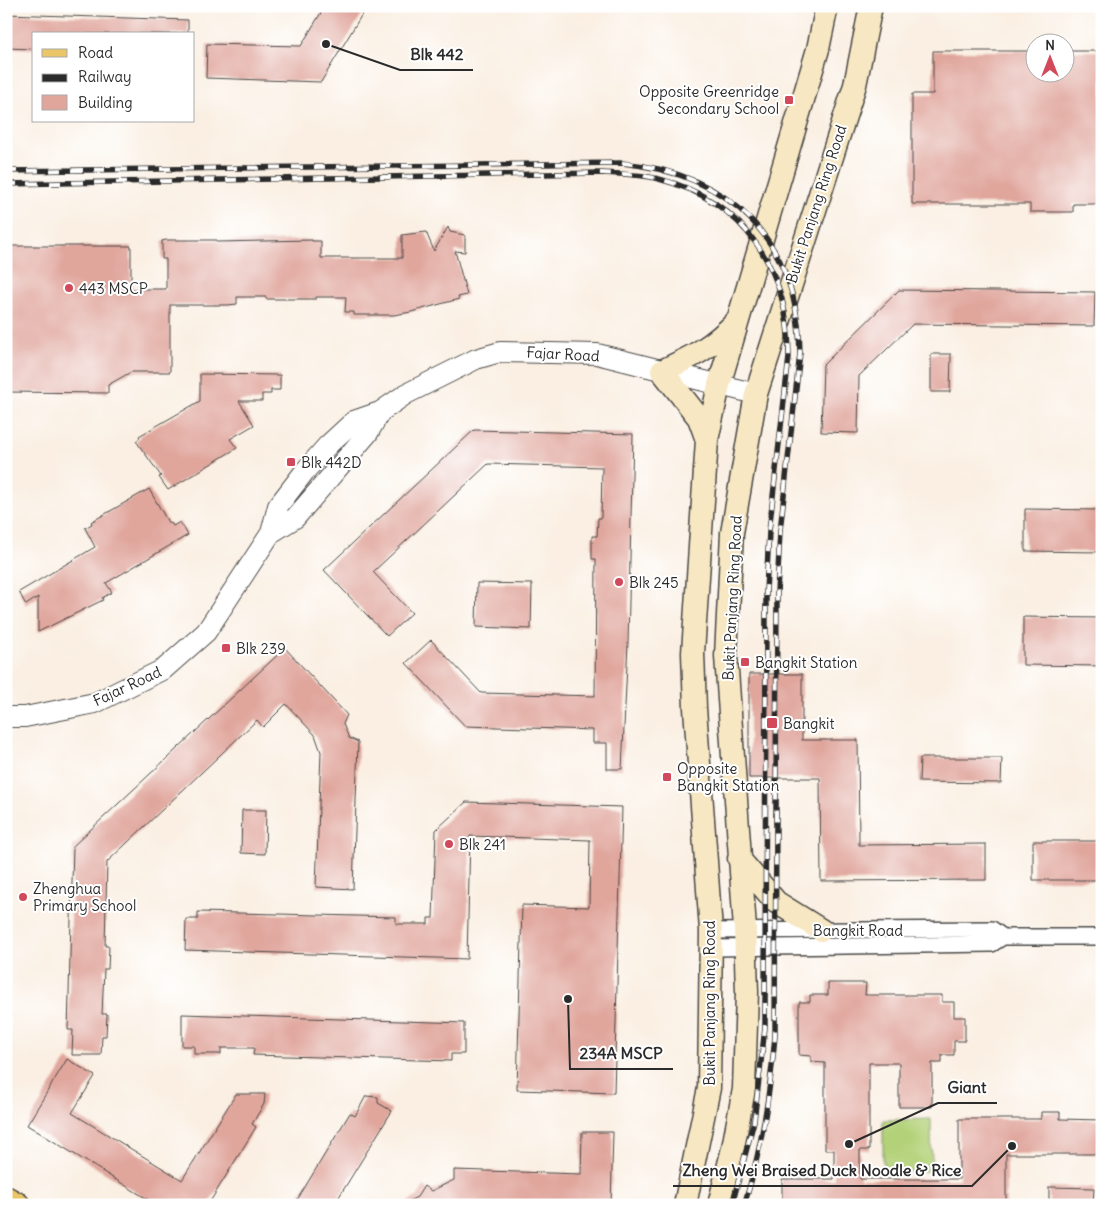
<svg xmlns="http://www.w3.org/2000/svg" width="1108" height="1211" viewBox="0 0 1108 1211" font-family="Delius,sans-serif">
<rect width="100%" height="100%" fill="#fff"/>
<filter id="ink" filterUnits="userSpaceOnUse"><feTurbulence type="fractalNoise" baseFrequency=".02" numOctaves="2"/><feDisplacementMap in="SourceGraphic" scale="10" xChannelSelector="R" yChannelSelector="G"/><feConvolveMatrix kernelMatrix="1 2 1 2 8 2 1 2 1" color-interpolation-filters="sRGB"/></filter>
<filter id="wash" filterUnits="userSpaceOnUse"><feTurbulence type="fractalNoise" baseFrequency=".0096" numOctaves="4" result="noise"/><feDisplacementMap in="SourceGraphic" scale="20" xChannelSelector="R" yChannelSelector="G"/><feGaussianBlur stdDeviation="1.12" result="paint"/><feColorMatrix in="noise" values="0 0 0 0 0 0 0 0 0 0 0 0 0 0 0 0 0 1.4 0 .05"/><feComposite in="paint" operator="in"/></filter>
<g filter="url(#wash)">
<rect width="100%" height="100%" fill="#faefe2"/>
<path fill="#b3d178" stroke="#6f7e52" d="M 931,1119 L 932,1171 L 883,1172 L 883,1120 Z"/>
<g id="blocks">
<path fill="#e0a69c" d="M 325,6 L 367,6 L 321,82 L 206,78 L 207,44 L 301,46 Z
M 6,14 L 188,20 L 188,34 L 34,34 L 34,49 L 6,48 Z
M 933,51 L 1036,51 L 1036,72 L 1066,72 L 1066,51 L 1102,51 L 1102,204 L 1073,204 L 1073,212 L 1030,212 L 1030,204 L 912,204 L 912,94 L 933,94 Z
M 448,227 L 450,232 L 465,235 L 465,252 L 455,251 L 467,295 L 458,297 L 459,299 L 411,312 L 394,315 L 354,315 L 354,312 L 345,312 L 346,297 L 316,297 L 316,299 L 266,299 L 266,297 L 237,297 L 237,304 L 228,305 L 170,305 L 170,372 L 131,372 L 108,385 L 108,393 L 6,392 L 6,246 L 131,246 L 131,289 L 166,289 L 166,259 L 162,259 L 162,241 L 166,240 L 217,240 L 217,242 L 312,240 L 312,241 L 321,241 L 321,258 L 402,258 L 402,235 L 426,232 L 434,251 Z
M 899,290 L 1095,292 L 1094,326 L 913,324 L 859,376 L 858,433 L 821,432 L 823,365 Z
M 931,354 L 951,354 L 950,392 L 931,392 Z
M 200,374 L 280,375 L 280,390 L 271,390 L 271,394 L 262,394 L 262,401 L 239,401 L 254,425 L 230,439 L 237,448 L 168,490 L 159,477 L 161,476 L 136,441 L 140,438 L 139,436 L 200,401 Z
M 474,430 L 633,434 L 628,643 L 622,769 L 607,769 L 607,743 L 593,743 L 593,730 L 465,726 L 406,663 L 431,640 L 481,693 L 595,696 L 596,559 L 592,559 L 592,536 L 597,536 L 598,518 L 601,518 L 602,467 L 488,464 L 373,572 L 412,613 L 387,636 L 324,570 Z
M 149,489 L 169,524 L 171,523 L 173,526 L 180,522 L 188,535 L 106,583 L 112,592 L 102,598 L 103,600 L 38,632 L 38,597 L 26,605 L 19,592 L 95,547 L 85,528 L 92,524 L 91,522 Z
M 1025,509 L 1102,510 L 1102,552 L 1025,551 Z
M 477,583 L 532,584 L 531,629 L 476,627 Z
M 1023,617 L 1102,618 L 1102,666 L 1023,665 Z
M 285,648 L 347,715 L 343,724 L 349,738 L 358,742 L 353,889 L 316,887 L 321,752 L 315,735 L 286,704 L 263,727 L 257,720 L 107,862 L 105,946 L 109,946 L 108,969 L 104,969 L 102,1014 L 107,1014 L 106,1036 L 102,1036 L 101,1055 L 72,1055 L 73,1030 L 68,1030 L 73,846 Z
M 749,674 L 802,674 L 802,740 L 858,740 L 859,845 L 986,844 L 986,880 L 821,881 L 820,778 L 749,778 Z
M 920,758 L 1002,758 L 1001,783 L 919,782 Z
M 466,802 L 622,807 L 614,1093 L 517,1090 L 522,905 L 589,907 L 590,840 L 470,836 L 467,959 L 185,950 L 186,919 L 198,919 L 198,912 L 396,917 L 396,924 L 428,924 L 428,918 L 433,918 L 436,830 Z
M 242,810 L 266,810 L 265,854 L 241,853 Z
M 1033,841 L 1102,841 L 1102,880 L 1033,880 Z
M 828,983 L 866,983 L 865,995 L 942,995 L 942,1002 L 954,1002 L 954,1017 L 965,1017 L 965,1041 L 954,1041 L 954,1055 L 942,1055 L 942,1063 L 932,1063 L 932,1107 L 899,1107 L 899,1063 L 869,1063 L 869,1150 L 860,1150 L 860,1179 L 959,1179 L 959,1119 L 1041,1119 L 1041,1112 L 1060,1112 L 1060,1119 L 1102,1120 L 1102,1154 L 1006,1154 L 1006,1205 L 782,1205 L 782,1179 L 834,1179 L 834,1150 L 825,1150 L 825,1063 L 811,1062 L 811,1056 L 799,1055 L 799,1002 L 810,1002 L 810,995 L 828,995 Z
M 182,1014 L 464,1023 L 464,1054 L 451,1054 L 451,1061 L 253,1055 L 254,1048 L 221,1048 L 221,1054 L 194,1054 L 194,1046 L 182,1046 Z
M 67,1059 L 95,1076 L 72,1113 L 182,1180 L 236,1094 L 265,1094 L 264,1104 L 252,1124 L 256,1127 L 208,1205 L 157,1205 L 27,1125 Z
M 366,1096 L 378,1097 L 378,1103 L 392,1111 L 334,1205 L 294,1205 L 350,1113 L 355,1116 Z
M 582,1132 L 613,1132 L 611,1205 L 401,1205 L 417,1197 L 424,1186 L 431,1191 L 454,1180 L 454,1170 L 581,1174 Z
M 1049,1187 L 1094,1188 L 1093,1205 L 1049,1205 Z"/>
</g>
</g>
<g filter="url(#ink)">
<use href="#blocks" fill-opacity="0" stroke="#4a4846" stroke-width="1"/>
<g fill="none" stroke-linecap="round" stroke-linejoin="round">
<defs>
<path id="minor" d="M 711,931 L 992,929 L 1003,937
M 711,948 L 992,944 L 1003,937 L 1102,937"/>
<path id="tertiary" d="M 271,533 L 295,518 L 368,433 L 380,412
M 6,717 L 25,717 L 95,703 L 164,669 L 206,632 L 271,533 L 278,506 L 305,471 L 328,445 L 354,421 L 380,412 L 406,394 L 476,359 L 500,352 L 597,354 L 756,394"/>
<path id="secondary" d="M 707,440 L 699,418 L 662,371 C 694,356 712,347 737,321
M 739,859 L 776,902 L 821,930
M 685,1205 L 709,1088 L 711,931 L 695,708 L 693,653 L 707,440 L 719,385 L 818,49 L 827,6
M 719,1205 L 733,1148 L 744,1089 L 747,992 L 745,929 L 726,656 L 732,533 L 756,394 L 855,85 L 871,6"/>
<path id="primary" d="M 6,1199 L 17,1205"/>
</defs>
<use href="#minor" stroke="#4a4846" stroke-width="18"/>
<use href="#tertiary" stroke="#4a4846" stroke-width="22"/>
<use href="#secondary" stroke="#4a4846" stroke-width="25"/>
<use href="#primary" stroke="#4a4846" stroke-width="28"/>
<use href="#minor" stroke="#fff" stroke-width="15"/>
<use href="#tertiary" stroke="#fff" stroke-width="20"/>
<use href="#secondary" stroke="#f7e8c3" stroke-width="22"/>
<use href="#primary" stroke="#ebc669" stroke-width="25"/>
<defs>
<path id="rail" d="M 6,171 L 622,163 C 732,174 798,241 800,353 L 780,531 L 777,593 L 775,1036 C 770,1093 762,1150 744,1205
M 6,184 L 602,173 C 621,174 641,174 659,179 C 746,201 789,271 789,357 L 769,531 L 766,592 L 765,1028 L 754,1121 L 732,1205"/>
</defs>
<use href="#rail" stroke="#2b2b2b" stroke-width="5.5"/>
<use href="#rail" stroke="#fff" stroke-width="4" stroke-dasharray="11" stroke-linecap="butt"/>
</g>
</g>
<g fill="#d1495b" stroke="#fff" stroke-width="2">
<rect x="784" y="95" width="10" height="10" rx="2.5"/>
<circle cx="69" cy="288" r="5"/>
<rect x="286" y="457" width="10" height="10" rx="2.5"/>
<circle cx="619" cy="582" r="5"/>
<rect x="221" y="643" width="10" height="10" rx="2.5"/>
<rect x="740" y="657" width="10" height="10" rx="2.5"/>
<rect x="766" y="717" width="12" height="12" rx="2.5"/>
<rect x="662" y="772" width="10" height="10" rx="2.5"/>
<circle cx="449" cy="844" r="5"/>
<circle cx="23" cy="897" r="5"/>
</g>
<g text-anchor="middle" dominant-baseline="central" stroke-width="4" stroke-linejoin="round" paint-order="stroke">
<g font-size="15" fill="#2b2b2b" stroke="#fff" text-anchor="start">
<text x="779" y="91" text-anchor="end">Opposite Greenridge<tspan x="779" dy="17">Secondary School</tspan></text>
<text x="79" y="288">443 MSCP</text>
<text x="301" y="462">Blk 442D</text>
<text x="629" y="582">Blk 245</text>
<text x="236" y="648">Blk 239</text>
<text x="755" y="662">Bangkit Station</text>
<text x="783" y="723">Bangkit</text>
<text x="677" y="768">Opposite<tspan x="677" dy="17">Bangkit Station</tspan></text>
<text x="459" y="844">Blk 241</text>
<text x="33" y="888">Zhenghua<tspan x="33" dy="17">Primary School</tspan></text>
</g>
<g font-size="15" fill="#2b2b2b" stroke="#fff">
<text transform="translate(816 204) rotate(-72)">Bukit Panjang Ring Road</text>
<text transform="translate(563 354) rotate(3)">Fajar Road</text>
<text transform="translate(732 598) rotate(-87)">Bukit Panjang Ring Road</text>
<text transform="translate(127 686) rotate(-25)">Fajar Road</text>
<text x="858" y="930">Bangkit Road</text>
<text transform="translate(709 1003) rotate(-90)">Bukit Panjang Ring Road</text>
</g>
</g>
<path fill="none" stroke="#2b2b2b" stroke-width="2" d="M326 44L400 70H473M568 999L570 1069H673M849 1144L938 1103H997M1012 1146L972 1186H673"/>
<g fill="#2b2b2b" stroke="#fff" stroke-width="2">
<circle cx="326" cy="44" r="5"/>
<circle cx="568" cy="999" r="5"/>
<circle cx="849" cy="1144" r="5"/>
<circle cx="1012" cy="1146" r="5"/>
</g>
<g font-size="16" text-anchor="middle" font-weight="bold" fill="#2b2b2b" stroke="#fff" stroke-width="4" stroke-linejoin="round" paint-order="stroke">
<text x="437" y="60">Blk 442</text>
<text x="621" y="1059">234A MSCP</text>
<text x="967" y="1093">Giant</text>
<text x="822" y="1176">Zheng Wei Braised Duck Noodle &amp; Rice</text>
</g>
<rect width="1108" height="1211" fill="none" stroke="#fff" stroke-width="25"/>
<rect x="32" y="32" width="162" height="90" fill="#ffffff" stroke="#aaaaaa"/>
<rect x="42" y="49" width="25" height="8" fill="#ebc669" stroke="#aaaaaa"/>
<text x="78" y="58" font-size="15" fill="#2b2b2b">Road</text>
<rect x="42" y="74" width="25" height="8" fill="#2b2b2b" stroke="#aaaaaa"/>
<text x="78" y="82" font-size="15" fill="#2b2b2b">Railway</text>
<rect x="42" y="95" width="25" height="15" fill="#e0a69c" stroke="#aaaaaa"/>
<text x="78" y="108" font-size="15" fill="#2b2b2b">Building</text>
<g transform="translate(1050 58)"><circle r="24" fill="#ffffff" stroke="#aaaaaa"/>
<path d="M0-4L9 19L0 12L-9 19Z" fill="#d1495b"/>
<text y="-8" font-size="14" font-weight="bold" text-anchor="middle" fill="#2b2b2b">N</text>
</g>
</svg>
